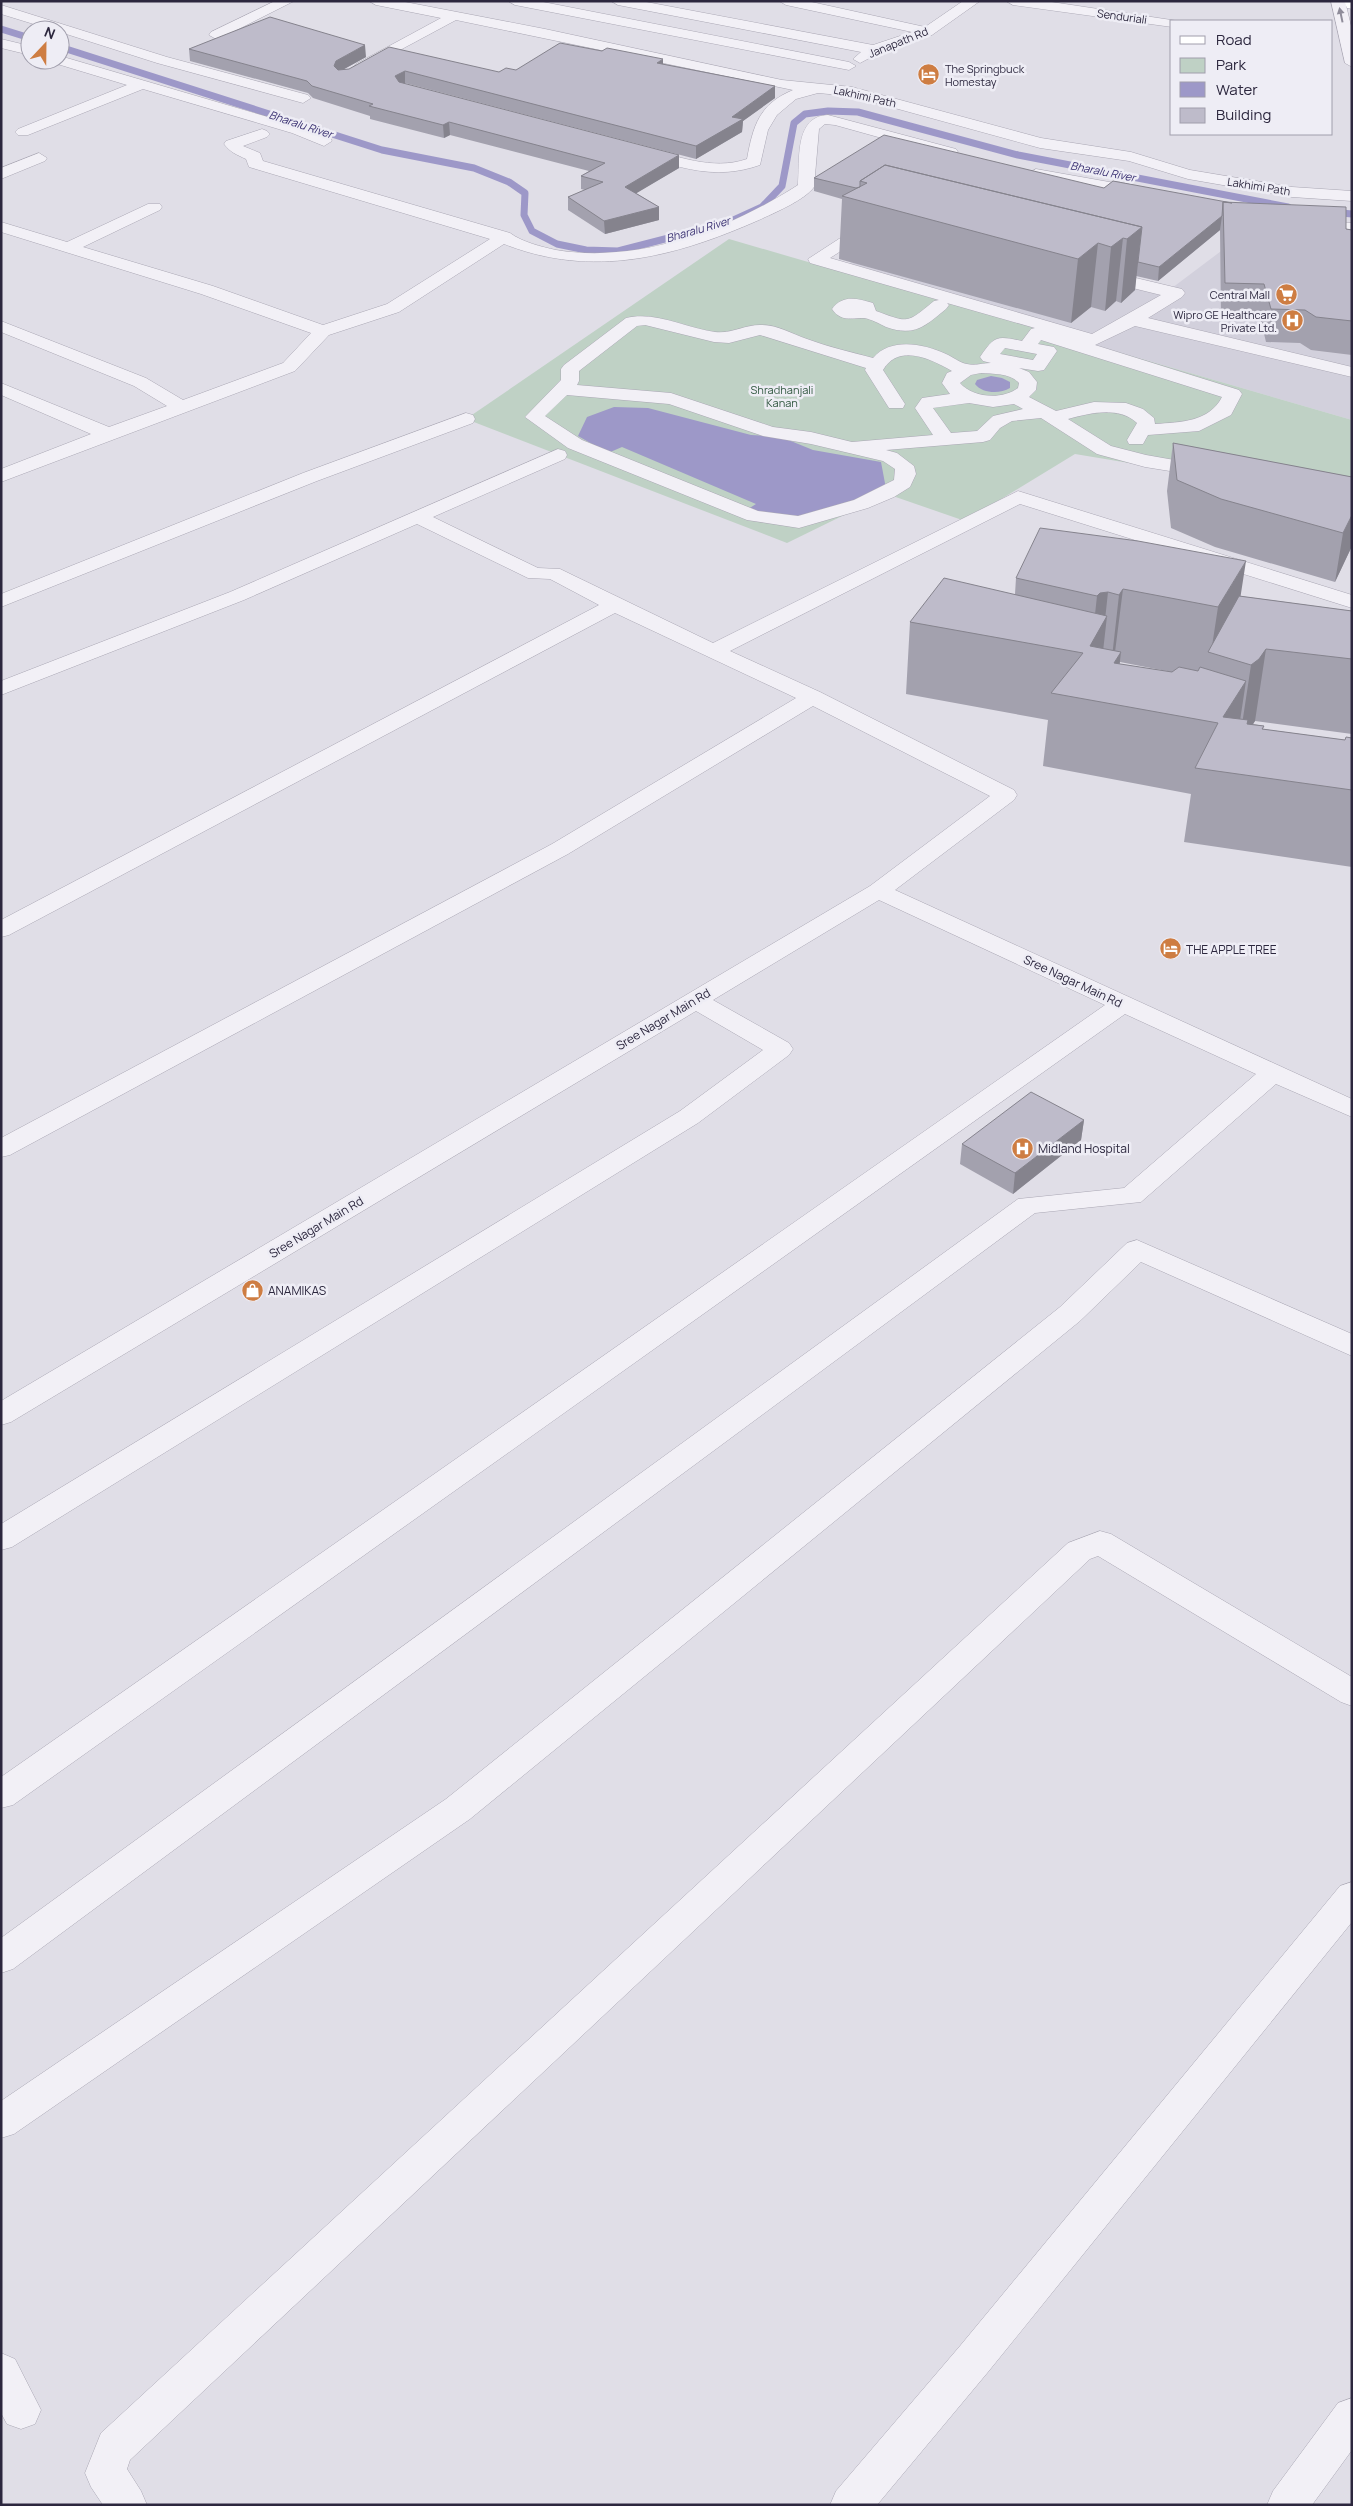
<svg xmlns="http://www.w3.org/2000/svg" width="1353" height="2506" viewBox="0 0 1353 2506" font-family="Manrope,sans-serif">
<rect width="100%" height="100%" fill="#e0dee7"/>
<path fill="#d2d0dc" d="M 1261,221 L 1352,244 L 1352,420 L 1094,345 L 847,265 L 908,227 L 1168,291 Z"/>
<path fill="#bfd1c5" d="M 729,239 L 1352,420 L 1352,500 L 1075,454 L 965,521 L 887,494 L 787,543 L 466,419 Z"/>
<path fill="#9d98c8" d="M 991,376 L 1002,378 L 1010,382 L 1010,388 C 1000,394 983,394 975,384 L 977,380 Z
M 614,407 L 648,408 L 751,435 L 781,437 L 813,450 L 881,462 L 887,494 L 798,517 L 742,513 L 756,504 L 622,447 L 608,453 L 578,436 L 587,417 Z"/>
<g fill="none" stroke-linecap="round" stroke-linejoin="round">
<path stroke="#9d98c8" stroke-width="7" d="M 1,29 L 30,38
M 60,47 L 382,150 L 474,168 L 509,182 L 525,193 L 524,215 L 532,231 L 557,244 L 586,250 L 618,251 L 727,223 L 762,207 L 782,186 L 794,123 L 805,114 L 828,111 L 858,112 L 1018,155 L 1288,207
M 1331,212 L 1352,214"/>
<defs>
<path id="minor" d="M 275,1 L 294,1 L 221,38 L 216,39 L 209,35 L 211,32 Z
M 369,1 L 400,1 L 545,29 L 782,80 L 852,87 L 1041,138 L 1131,152 L 1190,170 L 1292,187 L 1352,191 L 1352,201 L 1292,197 L 1188,179 L 1129,161 L 1040,148 L 851,96 L 818,93 L 796,99 L 777,115 L 768,130 L 760,165 C 714,181 681,167 637,155 L 635,152 L 643,147 C 677,156 712,171 747,159 C 753,126 759,104 793,90 L 456,20 L 361,71 L 354,67 L 356,64 L 441,18 L 376,5 Z
M 508,1 L 538,1 L 849,62 L 856,66 L 849,70 L 515,5 Z
M 611,1 L 641,1 L 873,45 L 912,32 L 786,5 L 779,1 L 807,1 L 925,27 L 963,1 L 980,1 L 932,35 L 879,53 L 860,63 L 853,59 L 861,52 L 618,5 Z
M 1006,1 L 1045,1 L 1178,21 L 1172,21 L 1172,27 L 1013,5 Z
M 1331,1 L 1345,1 L 1352,30 L 1352,67 L 1345,63 Z
M 1,5 L 167,57 L 308,95 L 311,98 L 303,103 L 157,63 L 60,32 L 60,30 L 53,30 L 1,14 Z
M 1,39 L 30,46 L 30,55 L 1,48 Z
M 60,56 L 302,127 L 330,138 L 332,141 L 324,146 L 292,133 L 143,89 L 28,135 L 18,135 L 15,132 L 18,129 L 127,85 L 54,63 L 52,60 L 60,60 Z
M 828,115 L 956,149 L 958,152 L 950,157 L 835,125 L 825,124 L 819,129 L 814,187 C 805,200 774,213 759,220 C 675,257 593,279 504,244 L 399,312 L 329,335 L 295,371 L 1,482 L 1,469 L 91,434 L 1,395 L 1,383 L 109,427 L 167,406 L 134,386 L 1,332 L 1,321 L 146,378 L 183,400 L 283,363 L 311,333 L 201,294 L 1,232 L 1,222 L 67,242 L 148,204 L 160,204 L 162,207 L 160,210 L 83,247 L 213,286 L 323,325 L 387,304 L 490,239 L 249,167 L 246,159 C 237,155 230,152 224,144 L 226,141 L 262,129 L 267,131 L 270,134 L 267,137 L 243,146 L 260,153 L 263,161 L 510,233 C 522,242 542,247 556,250 C 639,264 730,229 798,185 C 800,160 794,116 828,115 Z
M 39,153 L 47,158 L 45,161 L 1,179 L 1,168 Z
M 1036,169 L 1143,188 L 1151,193 L 1143,198 L 1030,177 L 1028,174 Z
M 1308,219 L 1352,223 L 1352,233 L 1302,227 L 1300,224 Z
M 871,220 L 877,222 L 879,225 L 877,228 L 830,258 L 1092,334 L 1161,295 L 1092,278 L 1090,274 L 1092,270 L 1098,269 L 1182,289 L 1185,293 L 1182,297 L 1148,318 L 1352,367 L 1352,377 L 1135,326 L 1095,345 L 1239,390 L 1242,394 L 1231,415 L 1199,431 L 1148,435 L 1143,444 L 1129,444 L 1127,440 L 1137,423 C 1119,406 1090,413 1068,419 L 1111,446 L 1146,455 L 1214,467 L 1217,471 L 1214,475 L 1207,477 L 1145,467 L 1097,454 L 1041,418 L 1012,421 L 1000,428 L 990,440 L 983,442 L 886,450 L 897,453 L 914,466 L 916,474 L 910,487 L 894,497 L 868,508 L 799,528 L 747,520 L 568,448 L 525,417 L 561,380 L 561,369 L 564,365 L 626,318 C 656,311 685,328 715,332 C 731,334 744,325 760,325 C 776,324 792,334 807,339 C 828,347 851,352 873,358 C 891,337 924,344 946,354 C 953,357 960,363 967,364 C 974,366 984,363 991,363 L 983,361 L 980,357 C 995,335 997,336 1022,341 L 1031,329 L 1035,328 L 947,303 L 949,305 L 946,309 C 925,326 915,337 886,327 C 880,324 871,319 864,318 C 851,318 841,322 832,309 C 843,294 858,299 873,303 L 876,311 C 909,323 906,324 934,301 L 939,300 L 810,263 L 808,259 L 865,222 ZM 645,325 L 714,342 L 729,343 L 760,335 L 866,368 L 865,370 L 889,408 L 903,408 L 905,404 L 883,370 C 899,343 931,359 952,371 L 947,373 L 942,383 L 950,394 L 922,398 L 915,408 L 933,435 L 852,442 L 811,432 L 773,427 L 671,393 L 577,385 L 579,381 L 579,371 L 637,326 ZM 1041,340 L 1222,397 C 1209,422 1181,422 1155,424 L 1154,418 L 1143,409 L 1126,403 L 1094,402 L 1056,411 L 1029,397 L 1036,390 L 1037,382 L 1029,372 L 1019,368 L 1038,371 L 1044,370 L 1057,351 L 1054,347 L 1038,344 ZM 1005,348 L 1037,354 L 1033,360 L 1000,354 ZM 981,373 C 994,374 1010,373 1019,383 L 1018,388 C 1002,400 973,398 960,383 L 971,375 ZM 567,395 L 669,404 L 763,436 L 811,444 L 883,461 L 895,469 L 894,480 L 854,500 L 798,516 L 758,511 L 582,440 L 545,416 ZM 969,403 L 993,407 L 1014,404 L 1023,409 L 993,416 L 977,431 L 951,433 L 933,408 Z
M 466,413 L 473,415 L 475,419 L 473,423 L 317,481 L 1,607 L 1,594 L 303,473 Z
M 558,449 L 565,451 L 567,455 L 565,459 L 433,517 L 538,568 L 560,569 L 713,643 L 1018,491 L 1352,595 L 1352,608 L 1020,504 L 730,651 L 820,692 L 1014,790 L 1017,795 L 1014,800 L 895,890 L 1352,1099 L 1352,1117 L 1276,1084 L 1141,1202 L 1035,1213 L 13,1969 L 1,1973 L 1,1938 L 1018,1199 L 1124,1188 L 1256,1074 L 1125,1014 L 13,1805 L 1,1808 L 1,1777 L 1105,1005 L 879,900 L 713,1000 L 789,1043 L 793,1049 L 789,1055 L 698,1123 L 12,1547 L 1,1550 L 1,1524 L 680,1111 L 763,1050 L 696,1011 L 11,1422 L 1,1425 L 1,1401 L 870,886 L 990,796 L 813,706 L 568,854 L 10,1155 L 1,1157 L 1,1138 L 552,844 L 796,698 L 615,613 L 9,935 L 1,937 L 1,920 L 599,605 L 550,579 L 528,578 L 417,524 L 244,600 L 1,695 L 1,681 L 230,592 Z
M 1137,1240 L 1352,1334 L 1352,1356 L 1141,1262 L 1080,1321 L 470,1819 L 14,2134 L 1,2138 L 1,2101 L 446,1799 L 1060,1307 L 1127,1243 Z
M 1100,1531 L 1111,1534 L 1352,1677 L 1352,1706 L 1341,1702 L 1098,1556 L 1090,1559 L 130,2460 L 127,2469 L 141,2491 L 147,2505 L 103,2505 L 91,2487 L 85,2473 L 101,2433 L 1068,1543 Z
M 1352,1882 L 1352,1922 L 988,2372 L 877,2505 L 830,2505 L 836,2491 L 960,2346 L 1340,1886 Z
M 1,2353 L 15,2359 L 41,2410 L 35,2424 L 21,2429 L 7,2424 L 1,2413 Z
M 1352,2398 L 1352,2450 L 1312,2505 L 1267,2505 L 1273,2491 L 1338,2403 Z"/>
<path id="major" d="M 1344,1 L 1352,1 L 1352,9 L 1347,8 Z"/>
</defs>
<use href="#minor" stroke="#aaa7b4" stroke-width="1"/>
<use href="#major" stroke="#a19db3" stroke-width="1"/>
<use href="#minor" fill="#f2f0f6" fill-rule="evenodd"/>
<use href="#major" fill="#fff" fill-rule="evenodd"/>
</g>
<path fill="#a3a1ae" fill-rule="evenodd" d="M 189,49 L 366,57 L 344,69 L 499,72 L 516,70 L 663,64 L 775,86 L 775,98 L 743,121 L 742,132 L 696,159 L 405,83 L 404,84 L 679,168 L 636,193 L 659,207 L 659,220 L 605,234 L 568,210 L 568,197 L 585,190 L 581,189 L 581,176 L 589,171 L 450,135 L 444,138 L 370,119 L 370,116 L 313,98 L 308,93 L 190,61 Z
M 814,178 L 1104,188 L 1113,181 L 1352,230 L 1352,355 L 1311,350 L 1300,343 L 1266,342 L 1260,317 L 1221,316 L 1220,230 L 1158,281 L 1136,276 L 1135,290 L 1121,303 L 1116,301 L 1105,311 L 1091,307 L 1071,323 L 839,259 L 842,199 L 814,191 Z
M 1173,443 L 1352,477 L 1352,546 L 1335,582 L 1215,547 L 1171,528 L 1167,491 Z
M 1016,578 L 1240,596 L 1352,611 L 1352,734 L 1255,721 L 1253,724 L 1264,726 L 1263,729 L 1345,740 L 1352,738 L 1352,867 L 1184,842 L 1191,794 L 1043,766 L 1048,720 L 906,694 L 910,622 L 1015,594 ZM 1120,662 L 1156,669 L 1173,672 L 1119,664 Z
M 1084,1120 L 1081,1140 L 1013,1194 L 960,1164 L 962,1144 Z"/>
<path fill="#85838d" d="M 365,45 L 366,57 L 337,73 L 334,66 L 336,61 Z
M 663,59 L 663,71 L 657,63 Z
M 405,71 L 405,83 L 396,88 L 395,76 Z
M 775,86 L 775,98 L 743,121 L 742,132 L 696,159 L 696,146 L 732,117 Z
M 449,122 L 450,135 L 444,138 L 443,125 Z
M 679,155 L 679,168 L 625,200 L 625,187 Z
M 659,207 L 659,220 L 605,234 L 604,221 Z
M 1222,216 L 1220,230 L 1158,281 L 1159,267 Z
M 1142,227 L 1135,290 L 1121,303 L 1127,239 Z
M 1123,238 L 1116,301 L 1105,311 L 1111,247 Z
M 1098,243 L 1091,307 L 1071,323 L 1078,259 Z
M 1352,515 L 1352,546 L 1335,582 L 1343,533 Z
M 1246,561 L 1235,632 L 1211,653 L 1218,607 Z
M 1123,589 L 1114,660 L 1111,666 L 1119,595 Z
M 1108,592 L 1105,620 L 1107,616 L 1099,687 L 1090,646 L 1092,642 L 1097,596 L 1100,593 Z
M 1266,649 L 1255,721 L 1248,732 L 1240,738 L 1251,665 Z
M 1121,652 L 1115,704 L 1114,663 Z
M 1246,681 L 1235,754 L 1223,717 Z
M 1084,1120 L 1081,1140 L 1013,1194 L 1015,1173 Z"/>
<path fill="#bebbca" stroke="#85838d" d="M 270,17 L 365,45 L 336,61 L 334,66 L 338,70 L 349,69 L 389,47 L 499,72 L 506,68 L 516,70 L 560,43 L 602,51 L 607,48 L 663,59 L 657,63 L 775,86 L 732,117 L 743,119 L 696,146 L 405,71 L 395,76 L 399,82 L 679,155 L 625,187 L 659,207 L 604,221 L 568,197 L 603,182 L 581,176 L 605,163 L 449,122 L 443,125 L 369,106 L 373,104 L 312,86 L 307,81 L 189,49 Z
M 884,135 L 1104,188 L 1113,181 L 1232,203 L 1223,202 L 1222,216 L 1159,267 L 1138,262 L 1142,227 L 885,165 L 860,181 L 860,187 L 856,188 L 814,178 Z
M 885,165 L 1142,227 L 1127,239 L 1123,238 L 1111,247 L 1098,243 L 1078,259 L 842,196 L 867,183 L 860,181 Z
M 1223,202 L 1346,207 L 1346,229 L 1352,230 L 1352,321 L 1316,317 L 1305,310 L 1271,309 L 1264,284 L 1225,283 Z
M 1173,443 L 1352,477 L 1352,515 L 1343,533 L 1221,499 L 1177,480 Z
M 1040,528 L 1138,541 L 1246,561 L 1218,607 L 1123,589 L 1119,595 L 1108,592 L 1100,593 L 1097,596 L 1016,578 Z
M 944,578 L 1107,616 L 1090,646 L 1121,652 L 1114,663 L 1172,672 L 1179,667 L 1198,671 L 1200,667 L 1246,681 L 1223,717 L 1248,720 L 1247,724 L 1264,726 L 1262,729 L 1345,740 L 1346,737 L 1352,738 L 1352,790 L 1195,768 L 1218,723 L 1051,693 L 1083,653 L 910,622 Z
M 1239,596 L 1352,611 L 1352,659 L 1266,649 L 1259,659 L 1251,665 L 1208,652 Z
M 1031,1092 L 1084,1120 L 1015,1173 L 962,1144 Z"/>
<defs><path id="oneway-solid" d="M-6-.8H1V-3.2L6.5 0L1 3.2V.8H-6Z" transform="scale(1.25)"/></defs>
<use fill="#8f8c9a" href="#oneway-solid" transform="translate(1341 15) rotate(-102)"/>
<defs>
<symbol id="hotel-disc" viewBox="-11 -11 22 22"><circle r="9.5" fill="#ce7d42" stroke="#eeedf5"/><path d="M-6-4.5h1.5V1H6V5H4.5V3h-9V5H-6ZM-4 0a1.8 1.8 0 1 1 3.6 0ZM.5 0V-2.5h3Q6-2.5 6 0Z" fill="#fff"/></symbol>
<symbol id="supermarket-disc" viewBox="-11 -11 22 22"><circle r="9.5" fill="#ce7d42" stroke="#eeedf5"/><path d="M-6-5.5h2.5l.6 2H6L4.5 2H-2.5L-4.4-4H-6ZM-1.5 3.2a1.3 1.3 0 1 0 .1 0ZM3 3.2a1.3 1.3 0 1 0 .1 0Z" fill="#fff"/></symbol>
<symbol id="hospital-disc" viewBox="-11 -11 22 22"><circle r="9.5" fill="#ce7d42" stroke="#eeedf5"/><path d="M-5-5h3v3.5h4V-5h3V5h-3V1.5h-4V5h-3Z" fill="#fff"/></symbol>
<symbol id="shop-disc" viewBox="-11 -11 22 22"><circle r="9.5" fill="#ce7d42" stroke="#eeedf5"/><path d="M-5-2.5h2.3a2.7 3.5 0 0 1 5.4 0H5L5.5 6h-11ZM-1.5-2.5h3a1.5 2.3 0 0 0-3 0Z" fill="#fff"/></symbol>
</defs>
<g fill-rule="evenodd">
<use href="#hotel-disc" x="916" y="62" width="25" height="25"/>
<use href="#supermarket-disc" x="1274" y="282" width="25" height="25"/>
<use href="#hospital-disc" x="1280" y="308" width="25" height="25"/>
<use href="#hotel-disc" x="1158" y="936" width="25" height="25"/>
<use href="#hospital-disc" x="1010" y="1136" width="25" height="25"/>
<use href="#shop-disc" x="240" y="1278" width="25" height="25"/>
</g>
<g text-anchor="middle" dominant-baseline="central" stroke-width="5" stroke-linejoin="round" paint-order="stroke">
<g font-size="11" fill="#2c273e" stroke="#eeedf5">
<text transform="translate(1122 16) rotate(8)">Senduriali</text>
<text transform="translate(898 42) rotate(-22)">Janapath Rd</text>
<text transform="translate(865 96) rotate(13)">Lakhimi Path</text>
<text transform="translate(1259 186) rotate(9)">Lakhimi Path</text>
</g>
<g font-size="11" fill="#2c273e" stroke="#eeedf5" text-anchor="end">
<text x="945" y="68" text-anchor="start">The Springbuck<tspan x="945" dy="13">Homestay</tspan></text>
<text x="1270" y="294">Central Mall</text>
<text x="1277" y="314">Wipro GE Healthcare<tspan x="1277" dy="13">Private Ltd.</tspan></text>
</g>
<g font-size="11" font-style="italic" fill="#3a3172" stroke="#eeedf5">
<text transform="translate(301 124) rotate(18)">Bharalu River</text>
<text transform="translate(1103 171) rotate(11)">Bharalu River</text>
<text transform="translate(698 229) rotate(-16)">Bharalu River</text>
</g>
<g font-size="11" fill="#345a43" stroke="#eeedf5">
<text x="782" y="389">Shradhanjali<tspan x="782" dy="13">Kanan</tspan></text>
</g>
<g font-size="12" fill="#2c273e" stroke="#eeedf5" text-anchor="start">
<text x="1186" y="949">THE APPLE TREE</text>
<text x="1038" y="1148">Midland Hospital</text>
<text x="268" y="1290">ANAMIKAS</text>
</g>
<g font-size="12" fill="#2c273e" stroke="#eeedf5">
<text transform="translate(1073 981) rotate(25)">Sree Nagar Main Rd</text>
<text transform="translate(663 1019) rotate(-31)">Sree Nagar Main Rd</text>
<text transform="translate(316 1227) rotate(-31)">Sree Nagar Main Rd</text>
</g>
</g>
<rect width="1353" height="2506" fill="none" stroke="#2c273e" stroke-width="5"/>
<rect x="1170" y="20" width="162" height="115" fill="#eeedf5" stroke="#a09eac"/>
<rect x="1180" y="36" width="25" height="8" fill="#ffffff" stroke="#a09eac"/>
<text x="1216" y="45" font-size="15" fill="#2c273e">Road</text>
<rect x="1180" y="58" width="25" height="15" fill="#bfd1c5" stroke="#a09eac"/>
<text x="1216" y="70" font-size="15" fill="#2c273e">Park</text>
<rect x="1180" y="82" width="25" height="15" fill="#9d98c8" stroke="#a09eac"/>
<text x="1216" y="95" font-size="15" fill="#2c273e">Water</text>
<rect x="1180" y="108" width="25" height="15" fill="#bebbca" stroke="#a09eac"/>
<text x="1216" y="120" font-size="15" fill="#2c273e">Building</text>
<g transform="translate(45 45) rotate(22)"><circle r="24" fill="#eeedf5" stroke="#a09eac"/>
<path d="M0-4L9 19L0 12L-9 19Z" fill="#ce7d42"/>
<text y="-8" font-size="14" font-weight="bold" text-anchor="middle" fill="#2c273e">N</text>
</g>
</svg>
